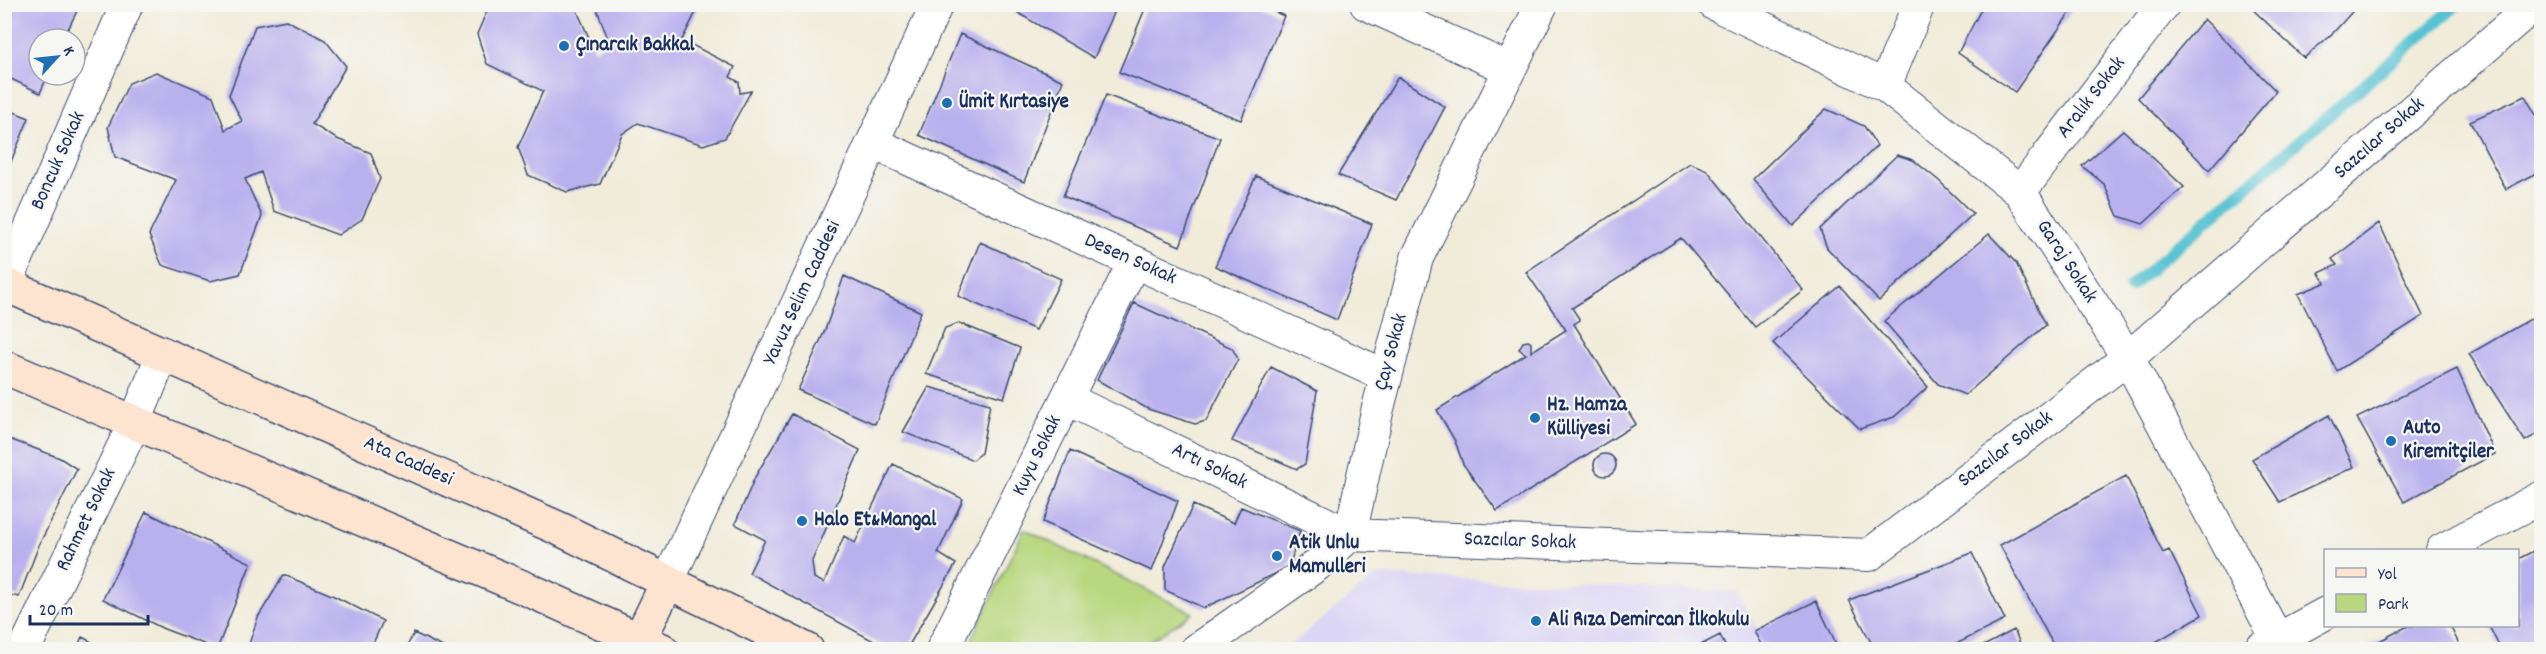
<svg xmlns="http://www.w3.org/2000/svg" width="2546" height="654" viewBox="0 0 2546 654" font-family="Dekko,sans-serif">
<rect width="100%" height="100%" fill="#f6f6f2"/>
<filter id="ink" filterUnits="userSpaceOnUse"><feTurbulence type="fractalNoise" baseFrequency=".0167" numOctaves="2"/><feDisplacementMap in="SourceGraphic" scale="12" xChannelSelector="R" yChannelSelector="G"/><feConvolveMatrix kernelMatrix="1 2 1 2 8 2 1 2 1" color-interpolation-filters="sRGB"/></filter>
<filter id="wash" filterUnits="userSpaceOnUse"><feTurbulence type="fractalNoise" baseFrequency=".008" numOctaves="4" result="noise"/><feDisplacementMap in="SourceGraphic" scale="24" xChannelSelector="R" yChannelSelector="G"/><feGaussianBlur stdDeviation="1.35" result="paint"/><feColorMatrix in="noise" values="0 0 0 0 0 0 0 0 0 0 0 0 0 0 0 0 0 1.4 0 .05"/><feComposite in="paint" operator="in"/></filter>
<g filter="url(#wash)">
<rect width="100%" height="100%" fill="#f1ecda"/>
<path fill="#dcd6f6" d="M 1378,575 L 1737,592 L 1768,649 L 1283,650 Z"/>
<path fill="#b8d77e" stroke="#6a836e" stroke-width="1.5" d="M 1024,529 L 1193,613 L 1138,649 L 967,649 Z"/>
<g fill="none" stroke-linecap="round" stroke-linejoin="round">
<path stroke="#58c2d3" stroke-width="12" d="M 2130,287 L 2458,4"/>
</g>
<g id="blocks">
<path fill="#b9b0ee" d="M 490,4 L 574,4 L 595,51 L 608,39 L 595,4 L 700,4 L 682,40 L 735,67 L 730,77 L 739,82 L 740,93 L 751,91 L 725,138 L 703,145 L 638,123 L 622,134 L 600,184 L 567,192 L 528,175 L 518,147 L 543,91 L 487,64 L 477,34 Z
M 1003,4 L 1118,4 L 1094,58 Z
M 1147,4 L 1257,4 L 1284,16 L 1241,120 L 1119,72 Z
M 1984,4 L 2076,4 L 2015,92 L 1958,53 Z
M 2247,4 L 2359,4 L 2334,32 L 2304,58 Z
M 5,5 L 80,5 L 63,39 L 39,39 L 39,75 L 48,75 L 40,93 L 5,76 Z
M 2204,19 L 2276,91 L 2209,170 L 2138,98 Z
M 286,20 L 325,40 L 346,66 L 312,124 L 335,138 L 371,153 L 380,179 L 362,219 L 338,235 L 274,211 L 261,172 L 245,179 L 262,216 L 240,274 L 210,281 L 162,265 L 149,235 L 176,180 L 115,157 L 108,127 L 129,83 L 156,72 L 213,96 L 225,130 L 242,121 L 229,95 L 255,26 Z
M 960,34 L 1063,81 L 1024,182 L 919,135 Z
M 1398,77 L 1445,107 L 1396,200 L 1338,175 Z
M 1106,95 L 1220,138 L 1180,246 L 1063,196 Z
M 2525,96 L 2541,124 L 2541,171 L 2506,189 L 2470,121 Z
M 4,108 L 29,118 L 5,176 L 4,176 Z
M 1826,109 L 1864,126 L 1877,146 L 1793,226 L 1753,179 Z
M 2123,130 L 2184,187 L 2143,224 L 2118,216 L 2104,184 L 2082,166 Z
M 1897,155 L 1913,160 L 1938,180 L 1973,214 L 1879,301 L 1827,248 L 1820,229 Z
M 1690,163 L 1707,170 L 1803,290 L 1755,327 L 1681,238 L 1572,308 L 1580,320 L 1574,324 L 1636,424 L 1497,511 L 1463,464 L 1455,441 L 1437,410 L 1526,354 L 1519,349 L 1523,342 L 1528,341 L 1531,343 L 1531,352 L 1566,330 L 1526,272 Z
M 1256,176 L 1372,224 L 1337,320 L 1215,266 Z
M 2379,223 L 2423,316 L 2337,371 L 2298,294 L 2325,283 L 2319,273 L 2337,265 L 2332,259 Z
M 1989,234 L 2016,263 L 2046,325 L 1965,395 L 1938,384 L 1884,321 Z
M 980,242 L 1061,279 L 1036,330 L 958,296 Z
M 844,276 L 921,312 L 875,424 L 798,390 L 825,330 Z
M 1840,286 L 1928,387 L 1894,417 L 1860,429 L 1773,343 Z
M 1134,303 L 1232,348 L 1238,359 L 1206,421 L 1195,424 L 1148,409 L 1097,380 Z
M 2541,313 L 2541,432 L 2525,441 L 2469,354 Z
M 959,323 L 1020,348 L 1004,398 L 926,374 L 945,328 Z
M 1271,367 L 1317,391 L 1305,464 L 1297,469 L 1232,441 Z
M 2457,369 L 2495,454 L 2404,502 L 2357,418 Z
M 929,387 L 990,404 L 981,453 L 973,460 L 903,432 Z
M 792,414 L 860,450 L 812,561 L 814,578 L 824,583 L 844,536 L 855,543 L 893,464 L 963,499 L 938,553 L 956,564 L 908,647 L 890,650 L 749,573 L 765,540 L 735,524 L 755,477 Z
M 2329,415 L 2354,467 L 2280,502 L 2252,459 Z
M 4,437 L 60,458 L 77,469 L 39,545 L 19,597 L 4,594 Z
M 1070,451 L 1178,501 L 1152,571 L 1043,522 Z
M1594 465a11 11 0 1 1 22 0a11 11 0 1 1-22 0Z
M 2126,476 L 2163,553 L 2169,550 L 2202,615 L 2142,650 L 2056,650 L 2000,545 Z
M 1193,505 L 1234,523 L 1241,507 L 1300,531 L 1289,567 L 1204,608 L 1165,590 L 1165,567 Z
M 146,512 L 251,563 L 217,649 L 164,629 L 103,599 Z
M 2541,547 L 2541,650 L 2501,650 L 2489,626 L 2518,626 L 2518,559 Z
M 1972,553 L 2005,620 L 1944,650 L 1875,650 L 1849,600 Z
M 284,575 L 334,596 L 383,621 L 370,650 L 247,650 L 258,617 Z
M 1816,601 L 1839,650 L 1764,650 L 1754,631 Z
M 2408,626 L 2450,626 L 2462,650 L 2362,650 Z
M 2014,630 L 2023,650 L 1976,650 Z
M 414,633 L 449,650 L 405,650 Z
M 1720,635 L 1727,650 L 1691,650 Z
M 82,637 L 107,650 L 76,650 Z"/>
</g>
</g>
<g filter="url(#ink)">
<use href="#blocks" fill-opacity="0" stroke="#3b4b71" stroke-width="1.5"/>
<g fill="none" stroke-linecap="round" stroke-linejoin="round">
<defs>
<path id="minor" d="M 1366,4 L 1510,69
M 1714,4 L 1885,86 L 2020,192 L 2128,358 L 2283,650
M 1885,86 L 1919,4
M 873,143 L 1386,376
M 2020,192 L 2164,4
M 6,284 L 127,4
M 1067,399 L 1350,535 L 1869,555 L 2128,358 L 2535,4
M 2442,550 L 2542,497
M 668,581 L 937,4
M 2260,649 L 2326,613
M 24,650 L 135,422 L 163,353
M 942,650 L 1134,262
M 1196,650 L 1317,565 L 1350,535 L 1377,412 L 1417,258 L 1542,4"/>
<path id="secondary" d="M 4,284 L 560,529 L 807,650
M 4,367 L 536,593 L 662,650
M 640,639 L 668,581"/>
</defs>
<use href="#minor" stroke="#3b4b71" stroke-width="34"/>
<use href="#secondary" stroke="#3b4b71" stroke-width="36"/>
<use href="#minor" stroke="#fff" stroke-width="32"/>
<use href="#secondary" stroke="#fde4d1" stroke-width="33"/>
</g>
</g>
<g fill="#1f6fb2" stroke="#f6f6f2" stroke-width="2">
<circle cx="564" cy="46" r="6"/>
<circle cx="947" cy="103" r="6"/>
<circle cx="1535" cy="418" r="6"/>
<circle cx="2391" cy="441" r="6"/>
<circle cx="802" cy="521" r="6"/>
<circle cx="1277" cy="556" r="6"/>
<circle cx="1536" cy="621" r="6"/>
</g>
<g text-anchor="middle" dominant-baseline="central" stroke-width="4.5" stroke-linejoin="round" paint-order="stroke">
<g font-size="21" font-weight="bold" fill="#1b2f5e" stroke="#f6f6f2" text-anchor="start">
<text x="576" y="46">Çınarcık Bakkal</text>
<text x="959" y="103">Ümit Kırtasiye</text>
<text x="1547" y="406">Hz. Hamza<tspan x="1547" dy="24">Külliyesi</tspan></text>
<text x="2403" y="429">Auto<tspan x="2403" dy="24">Kiremitçiler</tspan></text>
<text x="814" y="521">Halo Et&amp;Mangal</text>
<text x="1289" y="544">Atik Unlu<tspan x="1289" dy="24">Mamulleri</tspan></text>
<text x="1548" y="621">Ali Rıza Demircan İlkokulu</text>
</g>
<g font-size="21" fill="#1b2f5e" stroke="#f6f6f2">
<text transform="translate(2092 98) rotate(-52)">Aralık Sokak</text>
<text transform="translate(2380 139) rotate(-41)">Sazcılar Sokak</text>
<text transform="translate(59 161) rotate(-66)">Boncuk Sokak</text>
<text transform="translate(1130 260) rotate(24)">Desen Sokak</text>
<text transform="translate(2066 262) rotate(57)">Garaj Sokak</text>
<text transform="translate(803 293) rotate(-65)">Yavuz Selim Caddesi</text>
<text transform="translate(1392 352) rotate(-75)">Çay Sokak</text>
<text transform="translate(2006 450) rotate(-37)">Sazcılar Sokak</text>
<text transform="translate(1038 456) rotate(-64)">Kuyu Sokak</text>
<text transform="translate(408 462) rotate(24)">Ata Caddesi</text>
<text transform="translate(1209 467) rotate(26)">Artı Sokak</text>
<text transform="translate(87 520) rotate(-64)">Rahmet Sokak</text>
<text transform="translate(1520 542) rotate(2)">Sazcılar Sokak</text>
</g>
</g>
<rect width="2546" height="654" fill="none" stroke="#f6f6f2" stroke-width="24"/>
<rect x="2324" y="549" width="195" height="78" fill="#f6f6f2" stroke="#9ea6b7" stroke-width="1.5"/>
<rect x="2336" y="568" width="30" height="9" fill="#fde4d1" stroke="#9ea6b7" stroke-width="1.5"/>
<text x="2378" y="579" font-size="18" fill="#1b2f5e">Yol</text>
<rect x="2336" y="594" width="30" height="18" fill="#b8d77e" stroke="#9ea6b7" stroke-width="1.5"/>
<text x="2378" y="609" font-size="18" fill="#1b2f5e">Park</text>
<g transform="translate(57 57) rotate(63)"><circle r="28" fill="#f6f6f2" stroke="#9ea6b7" stroke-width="1.5"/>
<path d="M0-4.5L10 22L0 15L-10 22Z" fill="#1f6fb2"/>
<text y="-9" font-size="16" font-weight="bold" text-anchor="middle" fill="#1b2f5e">K</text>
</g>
<path d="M30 615v9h118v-9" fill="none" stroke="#1b2f5e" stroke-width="3"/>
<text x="39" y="615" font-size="18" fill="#1b2f5e" stroke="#f6f6f2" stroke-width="4.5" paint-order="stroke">20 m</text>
</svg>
